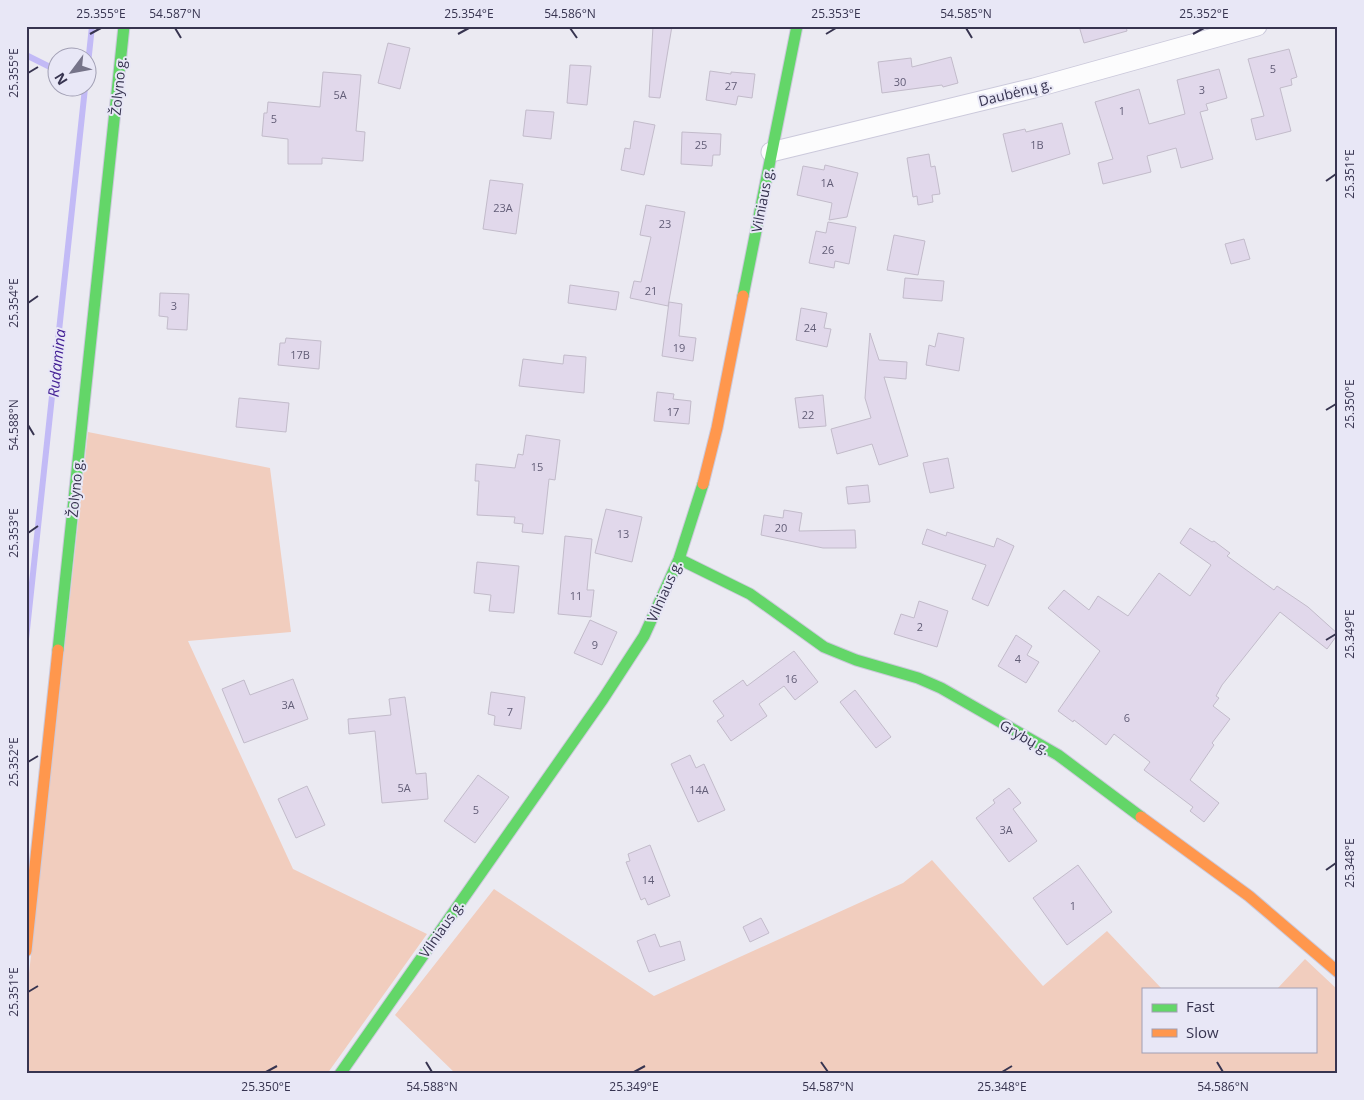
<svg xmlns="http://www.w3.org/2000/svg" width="1364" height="1100" viewBox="0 0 1364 1100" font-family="'Open Sans',sans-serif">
<rect width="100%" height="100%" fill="#ebeaf2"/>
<path fill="#f1cdbe" d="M 88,432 L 270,468 L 291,632 L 188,641 L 293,869 L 427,934 L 327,1074 L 26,1074 L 26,1001 Z
M 932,860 L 1043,986 L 1107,931 L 1162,989 L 1143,989 L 1143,1051 L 1315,1051 L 1315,989 L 1277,989 L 1305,959 L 1338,990 L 1338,1074 L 456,1074 L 395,1015 L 494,889 L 654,996 L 903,883 Z"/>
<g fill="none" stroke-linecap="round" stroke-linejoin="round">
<path stroke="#c2baf6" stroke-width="6" d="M 26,55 L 58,71
M 88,64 L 92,26
M 26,639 L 85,88"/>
</g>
<path fill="#e1d8eb" stroke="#c2bbca" d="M 653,26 L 672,26 L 660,98 L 649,97 Z
M 1079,26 L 1126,26 L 1127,31 L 1084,43 Z
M 388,43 L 410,48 L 400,89 L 378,83 Z
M 1289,49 L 1297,77 L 1291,79 L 1292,85 L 1280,88 L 1291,131 L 1256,140 L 1251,119 L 1264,116 L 1248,59 Z
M 951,57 L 958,83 L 943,87 L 942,85 L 882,93 L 878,62 L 911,58 L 912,67 Z
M 570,65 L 591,66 L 587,105 L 567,103 Z
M 1219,69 L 1227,98 L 1206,104 L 1208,110 L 1200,112 L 1213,159 L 1181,168 L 1176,148 L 1147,156 L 1151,172 L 1103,184 L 1098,163 L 1113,159 L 1095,102 L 1139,89 L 1149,124 L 1185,114 L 1177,80 Z
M 710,71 L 731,74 L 731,72 L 755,74 L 752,98 L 738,96 L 736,105 L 706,100 Z
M 323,72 L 361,75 L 356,131 L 365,132 L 363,161 L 322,158 L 322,164 L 288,164 L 288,139 L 262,136 L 264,113 L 267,113 L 268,102 L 320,107 Z
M 526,110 L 554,112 L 551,139 L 523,136 Z
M 634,121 L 655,125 L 644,175 L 621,170 L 625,148 L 630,149 Z
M 1062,123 L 1070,154 L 1012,172 L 1003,134 L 1025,129 L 1026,132 Z
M 682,132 L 721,134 L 720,155 L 713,155 L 712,166 L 681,164 Z
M 929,154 L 931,167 L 935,166 L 940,194 L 932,195 L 933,202 L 918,205 L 917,196 L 913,197 L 907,158 Z
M 825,165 L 858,173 L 847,217 L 829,220 L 832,203 L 797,195 L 803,166 L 824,170 Z
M 490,180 L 523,184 L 516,234 L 483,229 Z
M 646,205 L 685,212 L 668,306 L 630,298 L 634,281 L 641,282 L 651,237 L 640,235 Z
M 828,222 L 856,227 L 849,264 L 835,261 L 834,268 L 809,263 L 816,231 L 826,233 Z
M 894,235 L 925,241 L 918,275 L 887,270 Z
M 1244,239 L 1250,259 L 1231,264 L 1225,244 Z
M 905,278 L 944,281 L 942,301 L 903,298 Z
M 570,285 L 619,292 L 616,310 L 568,303 Z
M 160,293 L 189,294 L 187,330 L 167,329 L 168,317 L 159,316 Z
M 669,302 L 682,304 L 679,336 L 696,338 L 693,361 L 662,356 Z
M 801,308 L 827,313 L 824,328 L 831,329 L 827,347 L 796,340 Z
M 870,333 L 879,360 L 907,362 L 906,379 L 884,377 L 908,456 L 879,465 L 872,444 L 837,454 L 831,429 L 871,418 L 865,398 Z
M 938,333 L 964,338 L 959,371 L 926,365 L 929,345 L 935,347 Z
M 286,338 L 321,341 L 319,369 L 278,365 L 280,343 L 285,343 Z
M 564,355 L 586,357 L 584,393 L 519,386 L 523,359 L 563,364 Z
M 657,392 L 674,394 L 673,399 L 691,401 L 689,424 L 654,421 Z
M 823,395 L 826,426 L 799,428 L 795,398 Z
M 239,398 L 289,403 L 286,432 L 236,427 Z
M 526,435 L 560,440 L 555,480 L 549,479 L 543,534 L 522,532 L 523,524 L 514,523 L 515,517 L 477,515 L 479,481 L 475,481 L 476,464 L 515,468 L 518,454 L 523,455 Z
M 948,458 L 954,488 L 930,493 L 923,463 Z
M 868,485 L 870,502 L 848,504 L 846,487 Z
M 606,509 L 642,517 L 632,562 L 595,553 Z
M 784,510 L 802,513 L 799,531 L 855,530 L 856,548 L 823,548 L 761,535 L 764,515 L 783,518 Z
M 1190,528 L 1212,542 L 1214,541 L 1230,553 L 1227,556 L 1274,590 L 1277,586 L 1308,607 L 1338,634 L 1327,649 L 1280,612 L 1222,685 L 1216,696 L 1219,698 L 1213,706 L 1230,719 L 1212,743 L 1214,745 L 1190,780 L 1219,803 L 1204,822 L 1190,811 L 1193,807 L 1144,770 L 1150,762 L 1114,734 L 1106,745 L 1074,720 L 1073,722 L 1058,711 L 1100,651 L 1048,608 L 1064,590 L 1089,610 L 1098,596 L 1128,616 L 1159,573 L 1190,596 L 1211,565 L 1180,543 Z
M 927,529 L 946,536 L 947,532 L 994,547 L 997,538 L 1014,546 L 988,606 L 972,599 L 986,565 L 922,544 Z
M 565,536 L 592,539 L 587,590 L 594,590 L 591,617 L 558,614 Z
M 477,562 L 519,566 L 514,613 L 489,611 L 491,595 L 474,593 Z
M 919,601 L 948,611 L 937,647 L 894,634 L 901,614 L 914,618 Z
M 590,620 L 617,632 L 602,665 L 574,653 Z
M 1016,635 L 1032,646 L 1027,655 L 1039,662 L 1026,683 L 998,666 Z
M 794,651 L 818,682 L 795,700 L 784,686 L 759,704 L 767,716 L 731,741 L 717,721 L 724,716 L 713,701 L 743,680 L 747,686 Z
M 293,679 L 308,719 L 244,743 L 222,689 L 244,680 L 250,695 Z
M 855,690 L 891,737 L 876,748 L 840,702 Z
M 491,692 L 525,697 L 521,729 L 494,725 L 495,716 L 488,714 Z
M 405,697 L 416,774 L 426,773 L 428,799 L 382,803 L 375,731 L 349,734 L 348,719 L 391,715 L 389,699 Z
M 690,755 L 696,768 L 704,764 L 725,810 L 698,822 L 671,764 Z
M 478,775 L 509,797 L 475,843 L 444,821 Z
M 307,786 L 325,825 L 296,838 L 278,799 Z
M 1009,788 L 1021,803 L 1013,809 L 1037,841 L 1009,862 L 976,818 L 995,803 L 993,800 Z
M 650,845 L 670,896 L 648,905 L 645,898 L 641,900 L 626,862 L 630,861 L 628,854 Z
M 1078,865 L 1112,912 L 1067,945 L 1033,898 Z
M 761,918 L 769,933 L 750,942 L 743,927 Z
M 655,934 L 660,947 L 680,941 L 685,960 L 649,972 L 637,941 Z"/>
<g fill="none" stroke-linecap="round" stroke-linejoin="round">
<defs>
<path id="street" d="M 771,152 L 1034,88 L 1257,26"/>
<path id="fast" d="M 743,296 L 797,26
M 679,559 L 750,594 L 824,647 L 856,660 L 918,678 L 941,688 L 1058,755 L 1141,817
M 58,650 L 124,26
M 340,1074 L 603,699 L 644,636 L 679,559 L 703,484"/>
<path id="slow" d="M 703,484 L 717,428 L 743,296
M 1141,817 L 1249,896 L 1338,972
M 26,951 L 58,650"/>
</defs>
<use href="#street" stroke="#cbc9db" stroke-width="21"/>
<use href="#fast" stroke="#cbc9db" stroke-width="13"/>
<use href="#slow" stroke="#cbc9db" stroke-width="13"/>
<use href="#street" stroke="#fcfcfd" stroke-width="19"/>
<use href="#fast" stroke="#63d668" stroke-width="11"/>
<use href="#slow" stroke="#ff974d" stroke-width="11"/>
</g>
<path fill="none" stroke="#373450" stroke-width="2" d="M 175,28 L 181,38M 570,28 L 577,38M 966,28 L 972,38M 90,34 L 101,28M 458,34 L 469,28M 826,34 L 836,28M 1193,34 L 1204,28M 28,73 L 38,67M 1326,181 L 1336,174M 28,303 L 38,296M 1326,410 L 1336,404M 28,425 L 34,435M 28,533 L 38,526M 1326,640 L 1336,634M 28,762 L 38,756M 1326,870 L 1336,863M 28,992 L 38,986M 426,1062 L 432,1072M 821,1062 L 828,1072M 1217,1062 L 1223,1072M 266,1072 L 277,1066M 634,1072 L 645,1066M 1002,1072 L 1012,1066"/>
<g text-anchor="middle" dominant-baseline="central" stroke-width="4" stroke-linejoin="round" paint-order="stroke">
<g font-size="11" fill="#625d77">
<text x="1273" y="68">5</text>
<text x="900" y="81">30</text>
<text x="731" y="85">27</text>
<text x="1202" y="89">3</text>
<text x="340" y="94">5A</text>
<text x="1122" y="110">1</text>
<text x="274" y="118">5</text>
<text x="701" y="144">25</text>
<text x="1037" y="144">1B</text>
<text x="827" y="182">1A</text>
<text x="503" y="207">23A</text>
<text x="665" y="223">23</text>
<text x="828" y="249">26</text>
<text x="651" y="290">21</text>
<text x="174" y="305">3</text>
<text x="810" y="327">24</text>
<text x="679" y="347">19</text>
<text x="300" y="354">17B</text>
<text x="673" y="411">17</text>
<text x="808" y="414">22</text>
<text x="537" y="466">15</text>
<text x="781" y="527">20</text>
<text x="623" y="533">13</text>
<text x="576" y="595">11</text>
<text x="920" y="626">2</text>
<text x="595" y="644">9</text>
<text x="1018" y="658">4</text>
<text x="791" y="678">16</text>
<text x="288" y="704">3A</text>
<text x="510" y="711">7</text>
<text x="1127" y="717">6</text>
<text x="404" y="787">5A</text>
<text x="699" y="789">14A</text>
<text x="476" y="809">5</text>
<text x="1006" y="829">3A</text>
<text x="648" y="879">14</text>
<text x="1073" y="905">1</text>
</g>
<g font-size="14" fill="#373450" stroke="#e8e7f6">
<text transform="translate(118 86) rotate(-84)">Žolyno g.</text>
<text transform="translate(1015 92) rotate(-14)">Daubėnų g.</text>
<text transform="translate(762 200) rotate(-79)">Vilniaus g.</text>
<text transform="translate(75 488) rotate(-84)">Žolyno g.</text>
<text transform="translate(664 591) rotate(-66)">Vilniaus g.</text>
<text transform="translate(1025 737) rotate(30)">Grybų g.</text>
<text transform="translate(441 929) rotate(-55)">Vilniaus g.</text>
</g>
<g font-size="15" font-style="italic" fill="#442195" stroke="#e8e7f6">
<text transform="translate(56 363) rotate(-84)">Rudamina</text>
</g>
</g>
<rect width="1364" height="1100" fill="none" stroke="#e8e7f6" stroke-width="55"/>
<rect x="1142" y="988" width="175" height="65" fill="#e8e7f6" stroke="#a19fb4"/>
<rect x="1152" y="1004" width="25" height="8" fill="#63d668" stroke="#a19fb4"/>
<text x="1186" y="1012" font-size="15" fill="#373450">Fast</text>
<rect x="1152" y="1029" width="25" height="8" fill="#ff974d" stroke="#a19fb4"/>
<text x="1186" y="1038" font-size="15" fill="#373450">Slow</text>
<g transform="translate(72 72) rotate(238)"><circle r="24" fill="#e8e7f6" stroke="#a19fb4"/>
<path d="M0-4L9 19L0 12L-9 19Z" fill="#767489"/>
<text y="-8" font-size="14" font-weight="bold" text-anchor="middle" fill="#373450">N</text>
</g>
<rect x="28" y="28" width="1308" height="1044" fill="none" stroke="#373450" stroke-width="2"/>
<g font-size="12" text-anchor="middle" fill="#373450">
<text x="101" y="18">25.355°E</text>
<text x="175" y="18">54.587°N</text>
<text x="469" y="18">25.354°E</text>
<text x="570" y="18">54.586°N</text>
<text x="836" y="18">25.353°E</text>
<text x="966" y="18">54.585°N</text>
<text x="1204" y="18">25.352°E</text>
<text transform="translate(14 73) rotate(-90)" y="4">25.355°E</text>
<text transform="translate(1350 174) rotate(-90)" y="4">25.351°E</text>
<text transform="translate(14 303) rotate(-90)" y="4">25.354°E</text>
<text transform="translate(1350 404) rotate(-90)" y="4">25.350°E</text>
<text transform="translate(14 425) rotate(-90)" y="4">54.588°N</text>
<text transform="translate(14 533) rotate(-90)" y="4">25.353°E</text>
<text transform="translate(1350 634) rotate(-90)" y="4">25.349°E</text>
<text transform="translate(14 762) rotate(-90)" y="4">25.352°E</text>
<text transform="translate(1350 863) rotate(-90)" y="4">25.348°E</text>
<text transform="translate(14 992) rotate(-90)" y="4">25.351°E</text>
<text x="266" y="1091">25.350°E</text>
<text x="432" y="1091">54.588°N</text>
<text x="634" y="1091">25.349°E</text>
<text x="828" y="1091">54.587°N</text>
<text x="1002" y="1091">25.348°E</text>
<text x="1223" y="1091">54.586°N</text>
</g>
</svg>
